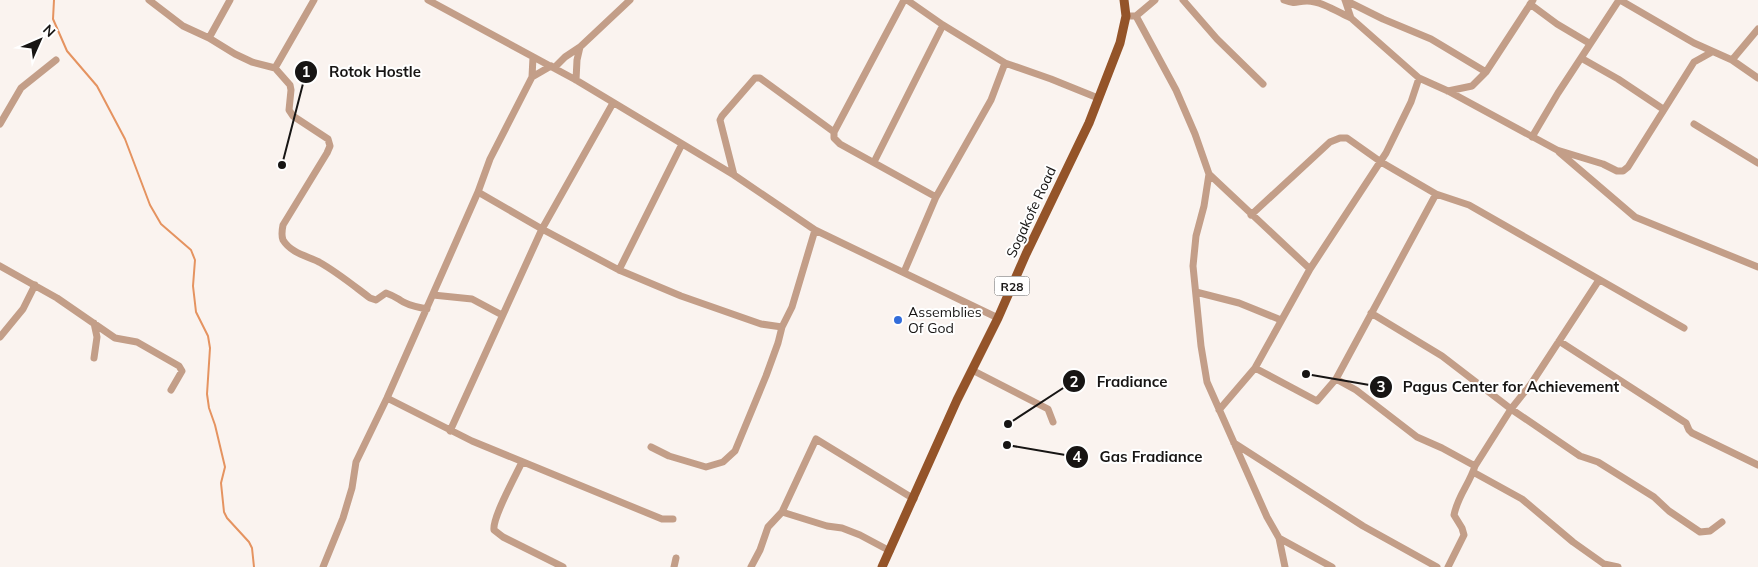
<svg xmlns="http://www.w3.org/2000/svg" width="1758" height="567" viewBox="0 0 1758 567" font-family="Mulish,sans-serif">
<rect width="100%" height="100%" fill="#faf3ef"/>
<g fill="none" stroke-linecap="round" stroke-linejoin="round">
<path stroke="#e59360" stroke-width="2" d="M 54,0 L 53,19 L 67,51 L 97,86 L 125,139 L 150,205 L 161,224 L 191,250 L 195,260 L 193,286 L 196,312 L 208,336 L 210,348 L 207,394 L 209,408 L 215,425 L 225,467 L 221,483 L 224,512 L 227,518 L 249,542 L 252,548 L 254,567"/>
<path stroke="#c39e88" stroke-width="7" d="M 149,0 L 183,26 L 209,38 L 235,54 L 252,62 L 275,68 L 290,85 L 291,90 L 289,110 L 293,116 L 328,139 L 330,146 L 327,153 L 283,225 C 282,230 281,235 283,240 C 291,253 307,256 319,262 C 337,272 354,286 370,298 L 376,300 L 386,293 C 392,295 395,297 400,300 C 408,306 418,307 427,309
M 428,0 L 576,80 L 734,175 L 815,230
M 904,0 L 834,132 L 834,138 L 840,144 L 936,197
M 907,0 L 943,25 L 1005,63 L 1051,79 L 1098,98
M 1183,0 L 1217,39 L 1263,84
M 1284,0 C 1297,5 1296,1 1307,1 C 1321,1 1338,12 1351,18
M 1345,0 L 1351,18 L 1419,78 L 1448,91 L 1557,150 L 1603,164 L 1617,171 L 1623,171 L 1628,167 L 1694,62 L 1712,52
M 1345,0 L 1383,19 L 1431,39 L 1486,72
M 1620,0 L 1694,43 L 1732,60 L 1758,78
M 1530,4 L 1557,24 L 1589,43
M 1126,16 L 1136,16 L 1155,0
M 1136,16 L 1176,90 L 1195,134 L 1209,174 L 1204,206 L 1196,236 L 1193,266 L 1201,346 L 1207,382 L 1267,517 L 1279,538 L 1285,567
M 209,38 L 230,0
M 1581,58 L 1618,79 L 1663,109
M 1732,60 L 1758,29
M 275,68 L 314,0
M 554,68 L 565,57 L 580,47 L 630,0
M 532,77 L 551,66
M 576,80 L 577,60 L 580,47
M 1448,91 L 1472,86 L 1486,72 L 1533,0
M 0,124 L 21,88 L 56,60
M 1694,124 L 1758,163
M 1532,137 L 1558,93 L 1619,0
M 1559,152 L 1635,217 L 1758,267
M 874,162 L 943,25
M 1209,174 L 1310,269
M 734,175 L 720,120 L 722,116 L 755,78 L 760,78 L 834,132
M 478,192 L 490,159 L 532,77 L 533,57
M 1251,215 L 1330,142 L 1340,138 L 1347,138 L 1381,162 L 1436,194 L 1469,205 L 1684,328
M 0,266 L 57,298 L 115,338 L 137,342 L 179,366 L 182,371 L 171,390
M 619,270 L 682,144
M 904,272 L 936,197 L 991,100 L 1005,63
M 1196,292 L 1239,303 L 1281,320
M 433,295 L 472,299 L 502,315
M 1371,313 L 1442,356 L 1511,409 L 1580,456 L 1598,462 L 1654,497 L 1669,511 L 1700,532 L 1710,531 L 1722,522
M 94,323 L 97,337 L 94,358
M 0,337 L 23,309 L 35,285
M 1559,341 L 1686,423 L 1689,430 L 1692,433 L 1758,465
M 1255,368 L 1317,401 L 1336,379 L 1356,390 L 1417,437 L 1442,448 L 1475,466
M 972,370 L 1048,409 L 1053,422
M 1336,379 L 1436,194
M 387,398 L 472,441 L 662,519 L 673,519
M 1219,410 L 1255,368 L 1310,269 L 1386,153 L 1411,102 L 1419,78
M 450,431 L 542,229 L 613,103
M 1234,443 L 1363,526 L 1437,567
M 651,447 L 669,456 L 706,467 L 723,462 L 735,451 L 766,376 L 778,343 L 782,327 L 792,307 L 815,230 L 998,318
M 522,462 C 516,475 492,518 494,530 L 503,537 L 563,567
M 1473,472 L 1522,499 L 1573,542 L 1604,564 L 1618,567
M 782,512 L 827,526 L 842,528 L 860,535 L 890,551
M 1279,538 L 1332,567
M 323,567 L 343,518 L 352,488 L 356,462 L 387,398 L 478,192 L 542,229 L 619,270 L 681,296 L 761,324 L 782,327
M 674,567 L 676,558
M 751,567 L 760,550 L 768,527 L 782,512 L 816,439 L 914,499
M 1448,567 L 1464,535 L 1462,528 L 1454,515 C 1458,495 1469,485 1475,466 L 1511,409 L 1531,384 L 1599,280"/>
<path stroke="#945429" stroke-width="9" d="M 882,567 L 957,400 L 998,318 L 1026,254 L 1089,123 L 1120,43 L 1126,16 L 1124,0"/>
</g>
<circle fill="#326cda" stroke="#fff" stroke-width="2" cx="898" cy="320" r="5"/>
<g text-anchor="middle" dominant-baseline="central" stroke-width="4" stroke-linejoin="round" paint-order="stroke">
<rect fill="#fff" stroke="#5d5b5a" stroke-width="1" x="994.5" y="276.5" width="35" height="19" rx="4"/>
<g font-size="12" font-weight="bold" fill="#171514">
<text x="1012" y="286">R28</text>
</g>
<g font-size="14" fill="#171514" stroke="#fff">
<text transform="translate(1031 212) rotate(-65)">Sogakofe Road</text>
</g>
<g font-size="14" fill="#171514" stroke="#fff" text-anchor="start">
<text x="908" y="312">Assemblies<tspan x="908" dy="16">Of God</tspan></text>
</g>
</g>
<path fill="none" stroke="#171514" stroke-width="2" d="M282 165L306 72M1008 424L1074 381M1306 374L1381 387M1007 445L1077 457"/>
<g fill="#171514" stroke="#fff" stroke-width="2">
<circle cx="282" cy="165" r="5"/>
<circle cx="1008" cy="424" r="5"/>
<circle cx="1306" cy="374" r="5"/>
<circle cx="1007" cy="445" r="5"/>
<circle cx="306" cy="72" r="12"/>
<circle cx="1074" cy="381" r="12"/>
<circle cx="1381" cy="387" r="12"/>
<circle cx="1077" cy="457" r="12"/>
</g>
<g font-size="15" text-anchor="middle" font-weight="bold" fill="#fff">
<text x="306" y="77">1</text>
<text x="1074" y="387">2</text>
<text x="1381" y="392">3</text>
<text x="1077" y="462">4</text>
</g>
<g font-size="15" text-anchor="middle" font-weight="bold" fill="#171514" stroke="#fff" stroke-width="4" stroke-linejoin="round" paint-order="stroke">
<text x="375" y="77">Rotok Hostle</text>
<text x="1132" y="387">Fradiance</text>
<text x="1511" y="392">Pagus Center for Achievement</text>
<text x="1151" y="462">Gas Fradiance</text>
</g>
<g transform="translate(40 40) rotate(45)" stroke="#ffffff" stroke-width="4" paint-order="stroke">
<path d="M0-4L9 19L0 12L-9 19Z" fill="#171514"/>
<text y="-8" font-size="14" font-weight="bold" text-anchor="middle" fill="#171514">N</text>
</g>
</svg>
